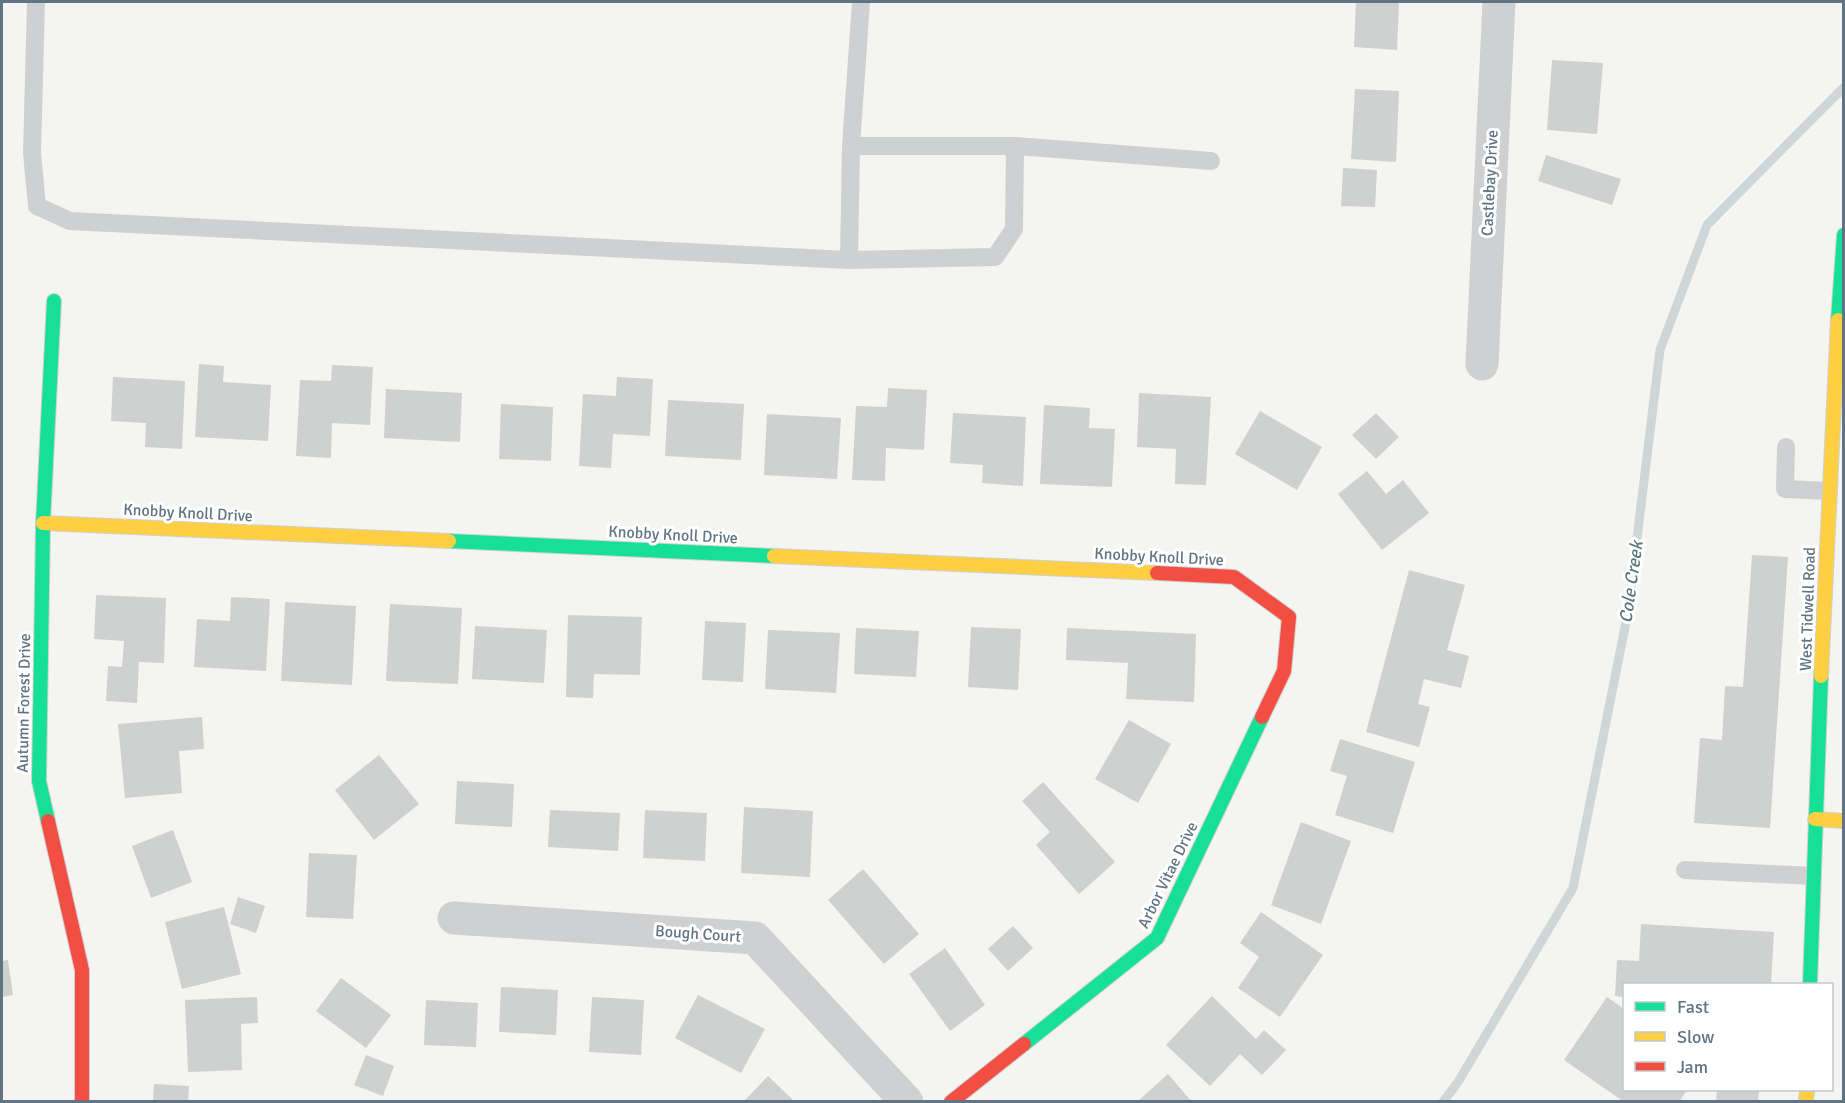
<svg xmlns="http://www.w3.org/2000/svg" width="1845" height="1103" viewBox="0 0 1845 1103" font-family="Signika,sans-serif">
<rect width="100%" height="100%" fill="#f4f4f1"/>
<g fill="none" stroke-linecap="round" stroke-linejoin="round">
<path stroke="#ced6d8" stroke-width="9" d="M 1443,1102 L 1458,1082 L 1573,888 L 1628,612 L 1660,350 L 1707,225 L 1844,87"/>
</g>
<path fill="#cfd0d0" d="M 1356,2 L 1399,2 L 1397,50 L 1354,47 Z
M 1552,60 L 1603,63 L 1597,134 L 1547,130 Z
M 1355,89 L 1399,91 L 1396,162 L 1351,159 Z
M 1546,155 L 1621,179 L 1612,205 L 1538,181 Z
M 1343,168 L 1377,170 L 1375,207 L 1341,206 Z
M 199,364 L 224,366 L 223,382 L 271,385 L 268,441 L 195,437 Z
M 332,365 L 373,367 L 370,425 L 332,423 L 331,458 L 296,456 L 300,380 L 331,381 Z
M 113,377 L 185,381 L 182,449 L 145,447 L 146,423 L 111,421 Z
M 617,377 L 653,379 L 650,436 L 613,434 L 611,468 L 579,466 L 583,394 L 616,396 Z
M 888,388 L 927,390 L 924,450 L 886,448 L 885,481 L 852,480 L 856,406 L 887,407 Z
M 386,389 L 462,393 L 460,442 L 384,438 Z
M 1139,393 L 1211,397 L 1206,485 L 1175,484 L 1176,449 L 1137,447 Z
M 668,400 L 744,404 L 741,460 L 665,456 Z
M 501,404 L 553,407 L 551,461 L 499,459 Z
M 1044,405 L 1090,408 L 1089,428 L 1115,429 L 1112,487 L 1040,484 Z
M 1260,411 L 1322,447 L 1297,490 L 1235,454 Z
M 953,413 L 1026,417 L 1023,486 L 982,483 L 983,465 L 950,463 Z
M 1376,413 L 1399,437 L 1376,459 L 1352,435 Z
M 767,414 L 841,418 L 837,479 L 764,475 Z
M 1367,471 L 1386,494 L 1403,480 L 1429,513 L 1382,550 L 1338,494 Z
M 1752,555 L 1788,557 L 1770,828 L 1694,823 L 1700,738 L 1722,740 L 1725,686 L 1743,687 Z
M 1409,570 L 1465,585 L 1447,650 L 1469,656 L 1461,688 L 1424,679 L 1418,704 L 1430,707 L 1419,747 L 1366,732 Z
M 96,595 L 166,598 L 164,663 L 139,662 L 137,703 L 106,701 L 108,666 L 122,667 L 124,641 L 94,639 Z
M 231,597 L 270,599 L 266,671 L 194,667 L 197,619 L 230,621 Z
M 285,602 L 356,606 L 352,685 L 281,681 Z
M 390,604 L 462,608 L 458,684 L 386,681 Z
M 568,615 L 642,617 L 640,675 L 594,674 L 593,698 L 566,697 Z
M 705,621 L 746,623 L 743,682 L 702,680 Z
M 475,626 L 547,630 L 544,683 L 472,679 Z
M 971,627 L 1021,629 L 1018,690 L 968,687 Z
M 856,628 L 919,631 L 916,677 L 854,674 Z
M 1067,628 L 1196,634 L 1194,702 L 1126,699 L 1128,663 L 1066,660 Z
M 768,630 L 840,633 L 836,693 L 765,689 Z
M 202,717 L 204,749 L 179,751 L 182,793 L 125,798 L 118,724 Z
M 1129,720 L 1171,744 L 1138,803 L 1095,779 Z
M 1340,739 L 1415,762 L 1393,833 L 1335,815 L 1347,776 L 1330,771 Z
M 379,755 L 419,804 L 374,840 L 335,790 Z
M 457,781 L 514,784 L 512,827 L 455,824 Z
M 1043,782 L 1115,862 L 1079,894 L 1036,845 L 1050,832 L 1022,801 Z
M 744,807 L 813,811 L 810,877 L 741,873 Z
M 550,810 L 620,813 L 618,851 L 548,847 Z
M 645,810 L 707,813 L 705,861 L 643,858 Z
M 1301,822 L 1351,841 L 1321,924 L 1271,905 Z
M 173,830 L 192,882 L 151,898 L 132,846 Z
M 309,853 L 357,855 L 353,919 L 306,917 Z
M 863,869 L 919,934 L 884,964 L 828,900 Z
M 238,897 L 265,906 L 256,933 L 230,924 Z
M 224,907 L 241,974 L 182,989 L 165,922 Z
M 1261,912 L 1323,955 L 1280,1017 L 1238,988 L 1259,957 L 1240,943 Z
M 1641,924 L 1774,932 L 1771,984 L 1624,984 L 1624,997 L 1615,996 L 1617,960 L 1639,961 Z
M 1013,926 L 1033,948 L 1008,971 L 988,949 Z
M 945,948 L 985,1005 L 950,1031 L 909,974 Z
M 8,960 L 13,995 L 2,997 L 2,961 Z
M 341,978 L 391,1015 L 366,1048 L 316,1011 Z
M 501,987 L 558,990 L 556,1035 L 499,1032 Z
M 698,995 L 765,1029 L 741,1073 L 675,1038 Z
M 1212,996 L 1256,1039 L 1264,1030 L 1286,1050 L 1262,1075 L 1240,1054 L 1210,1086 L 1166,1045 Z
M 257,997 L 258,1023 L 241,1024 L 242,1070 L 188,1072 L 185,1000 Z
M 592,997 L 644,1000 L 641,1055 L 589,1052 Z
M 1607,997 L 1624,1009 L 1624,1090 L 1687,1090 L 1679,1102 L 1624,1102 L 1564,1060 Z
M 426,1000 L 478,1003 L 476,1047 L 424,1045 Z
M 366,1055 L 394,1066 L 383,1096 L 354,1085 Z
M 1168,1074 L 1192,1102 L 1137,1102 Z
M 768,1076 L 795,1102 L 747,1102 L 745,1100 Z
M 154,1084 L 189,1086 L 188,1102 L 153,1102 Z
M 1717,1090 L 1759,1090 L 1758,1102 L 1716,1102 Z"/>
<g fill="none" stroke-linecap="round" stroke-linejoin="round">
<defs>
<path id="fast" d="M 1838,320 L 1844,235
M 449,541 L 774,556
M 48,821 L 39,781 L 43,523 L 54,301
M 1810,984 L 1821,676
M 1024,1044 L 1157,938 L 1262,717"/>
<path id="slow" d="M 43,523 L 449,541
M 774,556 L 1157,573
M 1821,676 L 1838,320
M 1815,819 L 1844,821
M 1806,1102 L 1807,1090"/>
<path id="jam" d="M 1157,573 L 1234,577 L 1289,617 L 1284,671 L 1262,717
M 48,821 L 82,970 L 82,1102
M 951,1102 L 1024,1044"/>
</defs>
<use href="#fast" stroke="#cfd1d1" stroke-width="16"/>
<use href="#slow" stroke="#cfd1d1" stroke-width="16"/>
<use href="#jam" stroke="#cfd1d1" stroke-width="16"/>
<path stroke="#cfd0d1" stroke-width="18" d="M 36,2 L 32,153 L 37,206 L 70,221 L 849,260 L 995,257 L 1014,229 L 1015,146 L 1211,161
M 861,2 L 851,146 L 1015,146
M 849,260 L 851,146
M 1786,447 L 1785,489 L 1829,491
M 1685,870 L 1813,876"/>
<path stroke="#cfd0d1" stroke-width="33" d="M 1482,364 L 1499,2
M 454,918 L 755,938 L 907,1102"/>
<use href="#fast" stroke="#16e098" stroke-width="14"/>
<use href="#slow" stroke="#ffcf43" stroke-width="14"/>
<use href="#jam" stroke="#f24e42" stroke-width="14"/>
</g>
<g text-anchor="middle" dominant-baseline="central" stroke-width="6" stroke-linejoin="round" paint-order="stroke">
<g font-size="16" fill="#617484" stroke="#fff">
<text transform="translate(1490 183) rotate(-87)">Castlebay Drive</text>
<text transform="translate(188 513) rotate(3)">Knobby Knoll Drive</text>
<text transform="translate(673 535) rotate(3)">Knobby Knoll Drive</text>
<text transform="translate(1159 557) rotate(3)">Knobby Knoll Drive</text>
<text transform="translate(1808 609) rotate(-88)">West Tidwell Road</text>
<text transform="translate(24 703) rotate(-89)">Autumn Forest Drive</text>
<text transform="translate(1168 875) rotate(-64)">Arbor Vitae Drive</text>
<text transform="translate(698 934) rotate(4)">Bough Court</text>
</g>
<g font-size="18" font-style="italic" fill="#5c7782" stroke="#fff">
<text transform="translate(1631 582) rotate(-82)">Cole Creek</text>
</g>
</g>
<rect width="1845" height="1103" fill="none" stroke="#617484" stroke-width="6"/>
<rect x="1623" y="983" width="210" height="108" fill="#ffffff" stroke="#c0c7ce" stroke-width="1.5"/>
<rect x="1635" y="1002" width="30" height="9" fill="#16e098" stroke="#c0c7ce" stroke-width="1.5"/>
<text x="1677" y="1013" font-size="18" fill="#617484">Fast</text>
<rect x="1635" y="1032" width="30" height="9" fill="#ffcf43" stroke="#c0c7ce" stroke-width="1.5"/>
<text x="1677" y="1043" font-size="18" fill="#617484">Slow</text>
<rect x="1635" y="1062" width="30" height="9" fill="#f24e42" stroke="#c0c7ce" stroke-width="1.5"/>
<text x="1677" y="1073" font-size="18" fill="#617484">Jam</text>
</svg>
